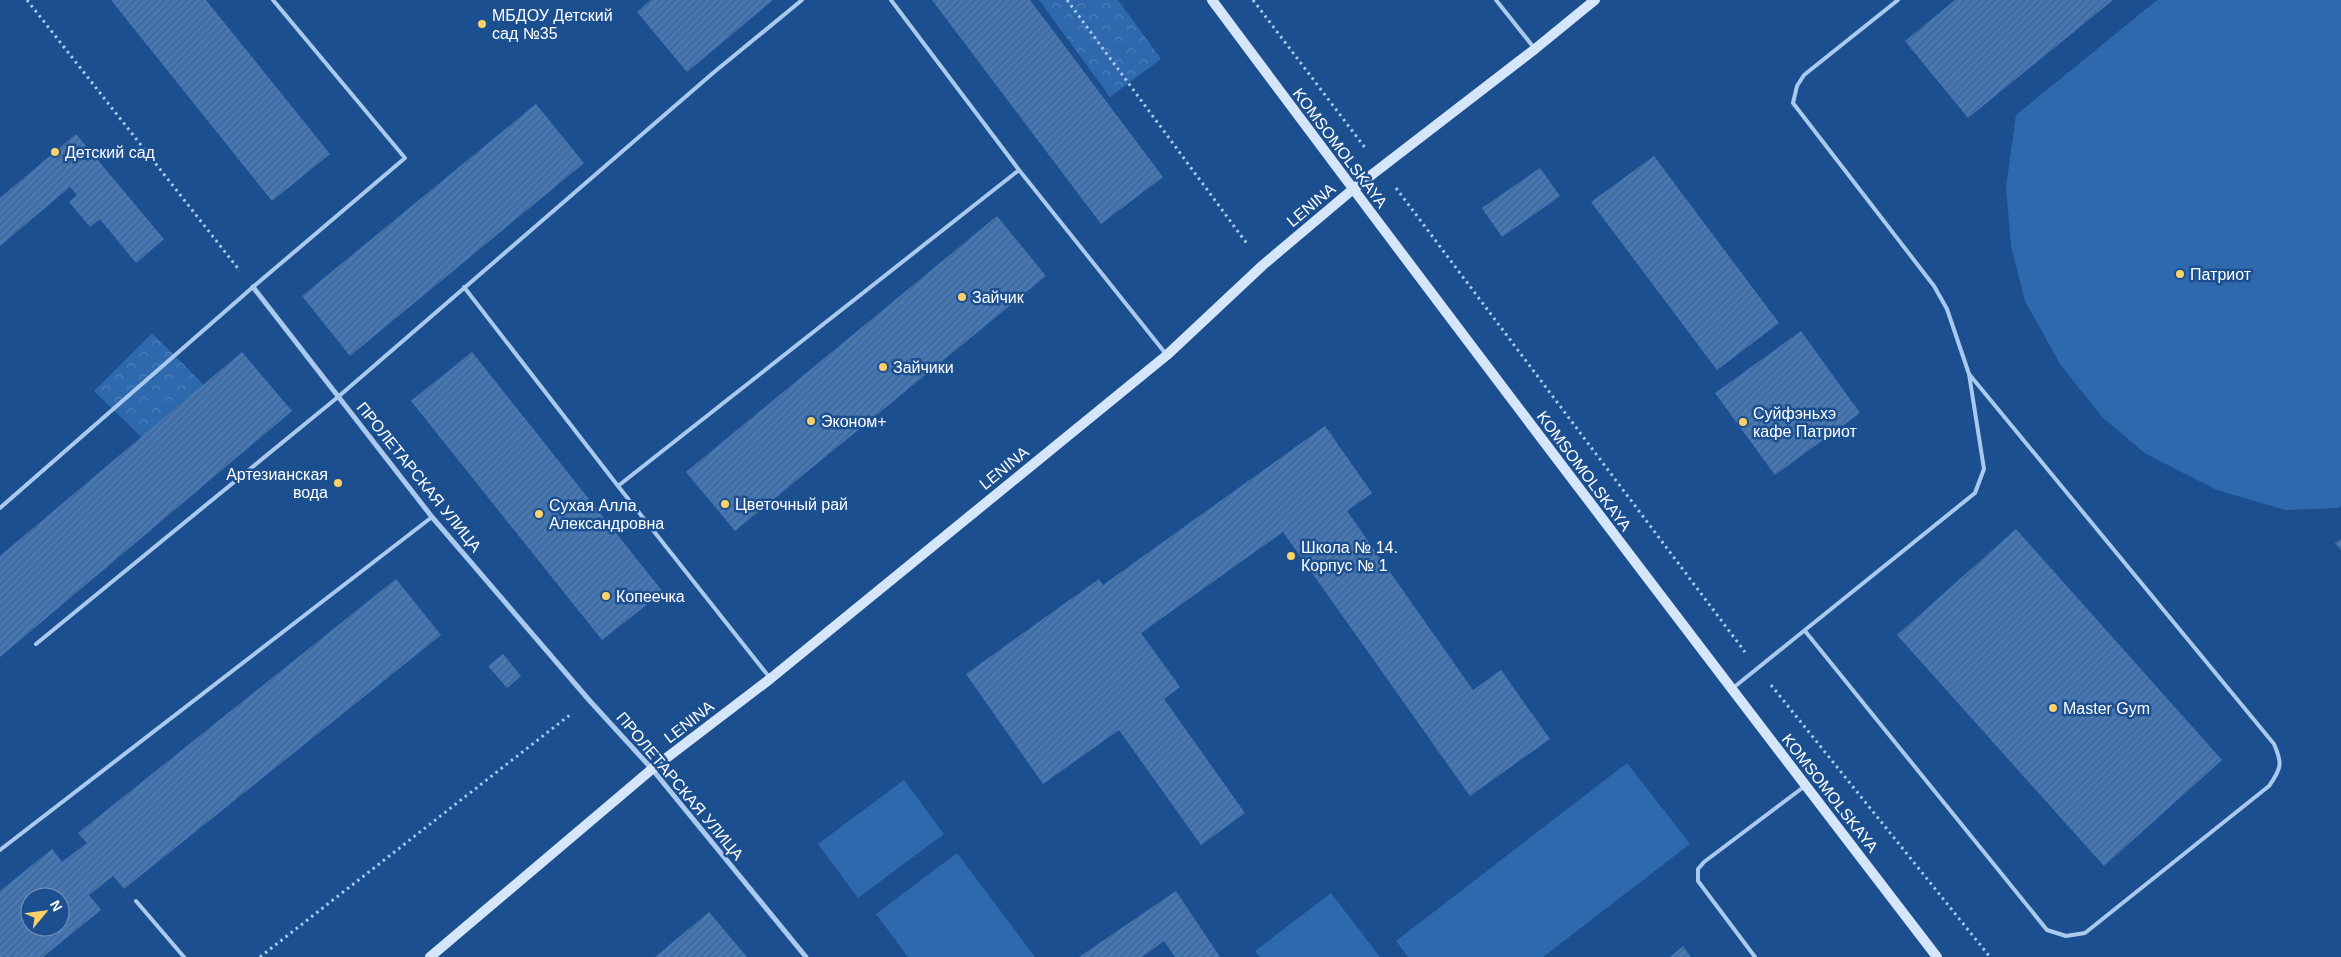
<svg xmlns="http://www.w3.org/2000/svg" width="2341" height="957" viewBox="0 0 2341 957" font-family="Helvetica,sans-serif">
<defs>
<pattern id="park-crowns" width="20" height="18" patternUnits="userSpaceOnUse" patternTransform="scale(1.25)"><rect width="20" height="18" fill="#2e69ad"/><path d="M2 6a3 3 0 1 1 6 0M12 15a3 3 0 1 1 6 0" fill="none" stroke="#4d80b9"/></pattern>
<pattern id="building-hatch" width="6" height="6" patternUnits="userSpaceOnUse" patternTransform="scale(1.25)"><rect width="6" height="6" fill="#4478b7"/><path d="M-1 1l2-2M0 6l6-6M5 7l2-2" fill="none" stroke="#486282"/></pattern>
</defs>
<rect width="100%" height="100%" fill="#1b4f8f"/>
<path fill="url(#park-crowns)" d="M 1039,0 L 1118,0 L 1161,59 L 1110,97 Z
M 152,333 L 222,403 L 166,461 L 94,391 Z"/>
<path fill="#2e69ad" d="M 2157,0 L 2341,0 L 2341,506 L 2338,508 L 2285,510 L 2217,490 L 2146,454 L 2102,417 L 2060,364 L 2025,301 L 2011,246 L 2006,187 L 2016,115 Z
M 1627,763 L 1690,844 L 1543,957 L 1408,957 L 1396,941 Z
M 904,780 L 944,834 L 858,898 L 818,844 Z
M 957,853 L 1035,957 L 908,957 L 876,914 Z
M 1331,893 L 1380,957 L 1260,957 L 1255,951 Z"/>
<path fill="url(#building-hatch)" fill-rule="evenodd" d="M 111,0 L 206,0 L 330,154 L 272,201 Z
M 651,0 L 773,0 L 687,72 L 637,12 Z
M 932,0 L 1030,0 L 1163,177 L 1101,224 Z
M 1955,0 L 2113,0 L 1968,118 L 1905,41 Z
M 536,104 L 584,163 L 350,356 L 302,296 Z
M 76,134 L 164,239 L 136,263 L 100,219 L 90,227 L 69,202 L 77,195 L 70,187 L 0,246 L 0,198 Z
M 1654,156 L 1779,323 L 1717,370 L 1591,202 Z
M 1540,168 L 1560,196 L 1502,237 L 1482,208 Z
M 997,216 L 1046,276 L 735,531 L 686,472 Z
M 1801,331 L 1860,413 L 1775,475 L 1715,393 Z
M 242,352 L 292,411 L 0,657 L 0,556 Z
M 472,352 L 663,592 L 602,640 L 411,401 Z
M 1325,426 L 1372,493 L 1347,511 L 1473,690 L 1501,670 L 1550,739 L 1470,796 L 1283,532 L 1141,633 L 1180,687 L 1164,699 L 1245,813 L 1201,845 L 1119,730 L 1043,784 L 966,674 L 1099,579 L 1103,585 Z
M 2016,529 L 2222,760 L 2104,866 L 1897,635 Z
M 2341,539 L 2341,550 L 2335,543 Z
M 396,579 L 441,635 L 124,889 L 113,876 L 89,895 L 101,910 L 43,957 L 0,957 L 0,891 L 52,849 L 62,862 L 87,843 L 78,833 ZM 30,897 L 60,897 L 60,927 L 30,927 Z
M 503,654 L 521,676 L 507,688 L 488,666 Z
M 1176,891 L 1220,957 L 1175,957 L 1164,941 L 1142,957 L 1079,957 Z
M 709,912 L 747,957 L 655,957 Z
M 1683,946 L 1691,957 L 1670,957 Z"/>
<g fill="none" stroke-linecap="round" stroke-linejoin="round">
<path stroke="#a9c9ee" stroke-width="3" stroke-dasharray="2.5 4" stroke-linecap="butt" d="M 27,0 L 240,271
M 1067,0 L 1248,245
M 1253,0 L 1366,149
M 1396,188 L 1745,652
M 1771,685 L 1990,957
M 260,957 L 571,714"/>
<path stroke="#a9c9ee" stroke-width="4" d="M 1496,0 L 1535,49
M 1019,170 L 1166,354
M 464,287 L 618,486 L 1019,170 L 891,0
M 618,486 L 770,678
M 0,508 L 253,287 L 405,158 L 273,0
M 1805,631 L 2047,930 L 2066,936 L 2085,933 L 2269,786 C 2281,769 2283,764 2274,744 L 1969,374
M 36,644 L 338,397 L 713,73 L 802,0
M 1733,688 L 1975,493 L 1984,469 L 1969,374 L 1947,309 L 1934,286 L 1793,103 L 1797,86 L 1804,75 L 1898,0
M 0,850 L 432,517
M 136,901 L 184,957
M 1755,957 L 1698,881 L 1698,869 L 1704,862 L 1805,786"/>
<path stroke="#a9c9ee" stroke-width="5" d="M 253,287 L 432,517 L 589,700 L 652,769 L 806,957"/>
<path stroke="#d6e6fa" stroke-width="10" d="M 1212,0 C 1451,321 1693,639 1937,957
M 430,957 L 652,769 L 770,679 L 1167,355 L 1263,265 L 1352,190 L 1535,49 L 1595,0"/>
</g>
<g fill="#ffd166" stroke="#1b4f8f" stroke-width="2">
<circle cx="482" cy="24" r="5"/>
<circle cx="55" cy="152" r="5"/>
<circle cx="2180" cy="274" r="5"/>
<circle cx="962" cy="297" r="5"/>
<circle cx="883" cy="367" r="5"/>
<circle cx="811" cy="421" r="5"/>
<circle cx="1743" cy="422" r="5"/>
<circle cx="338" cy="483" r="5"/>
<circle cx="725" cy="504" r="5"/>
<circle cx="539" cy="514" r="5"/>
<circle cx="1291" cy="556" r="5"/>
<circle cx="606" cy="596" r="5"/>
<circle cx="2053" cy="708" r="5"/>
</g>
<g text-anchor="middle" dominant-baseline="central" stroke-width="5" stroke-linejoin="round" paint-order="stroke">
<g font-size="16" fill="#fff" stroke="#1b4f8f" text-anchor="start">
<text x="492" y="15">МБДОУ Детский<tspan x="492" dy="18">сад №35</tspan></text>
<text x="65" y="152">Детский сад</text>
<text x="2190" y="274">Патриот</text>
<text x="972" y="297">Зайчик</text>
<text x="893" y="367">Зайчики</text>
<text x="1753" y="413">Суйфэньхэ<tspan x="1753" dy="18">кафе Патриот</tspan></text>
<text x="821" y="421">Эконом+</text>
<text x="328" y="474" text-anchor="end">Артезианская<tspan x="328" dy="18">вода</tspan></text>
<text x="735" y="504">Цветочный рай</text>
<text x="549" y="505">Сухая Алла<tspan x="549" dy="18">Александровна</tspan></text>
<text x="1301" y="547">Школа № 14.<tspan x="1301" dy="18">Корпус № 1</tspan></text>
<text x="616" y="596">Копеечка</text>
<text x="2063" y="708">Master Gym</text>
</g>
<g font-size="16" fill="#fff" stroke="#1b4f8f">
<text transform="translate(1340 148) rotate(53)">KOMSOMOLSKAYA</text>
<text transform="translate(1311 205) rotate(-40)">LENINA</text>
<text transform="translate(1004 468) rotate(-39)">LENINA</text>
<text transform="translate(1584 471) rotate(53)">KOMSOMOLSKAYA</text>
<text transform="translate(419 477) rotate(51)">ПРОЛЕТАРСКАЯ УЛИЦА</text>
<text transform="translate(689 722) rotate(-38)">LENINA</text>
<text transform="translate(680 786) rotate(50)">ПРОЛЕТАРСКАЯ УЛИЦА</text>
<text transform="translate(1830 793) rotate(52)">KOMSOMOLSKAYA</text>
</g>
</g>
<g transform="translate(45 912) rotate(61)"><circle r="24" fill="#1b4f8f" stroke="#7695bc"/>
<path d="M0-4L9 19L0 12L-9 19Z" fill="#ffd166"/>
<text y="-8" font-size="14" font-weight="bold" text-anchor="middle" fill="#ffffff">N</text>
</g>
</svg>
